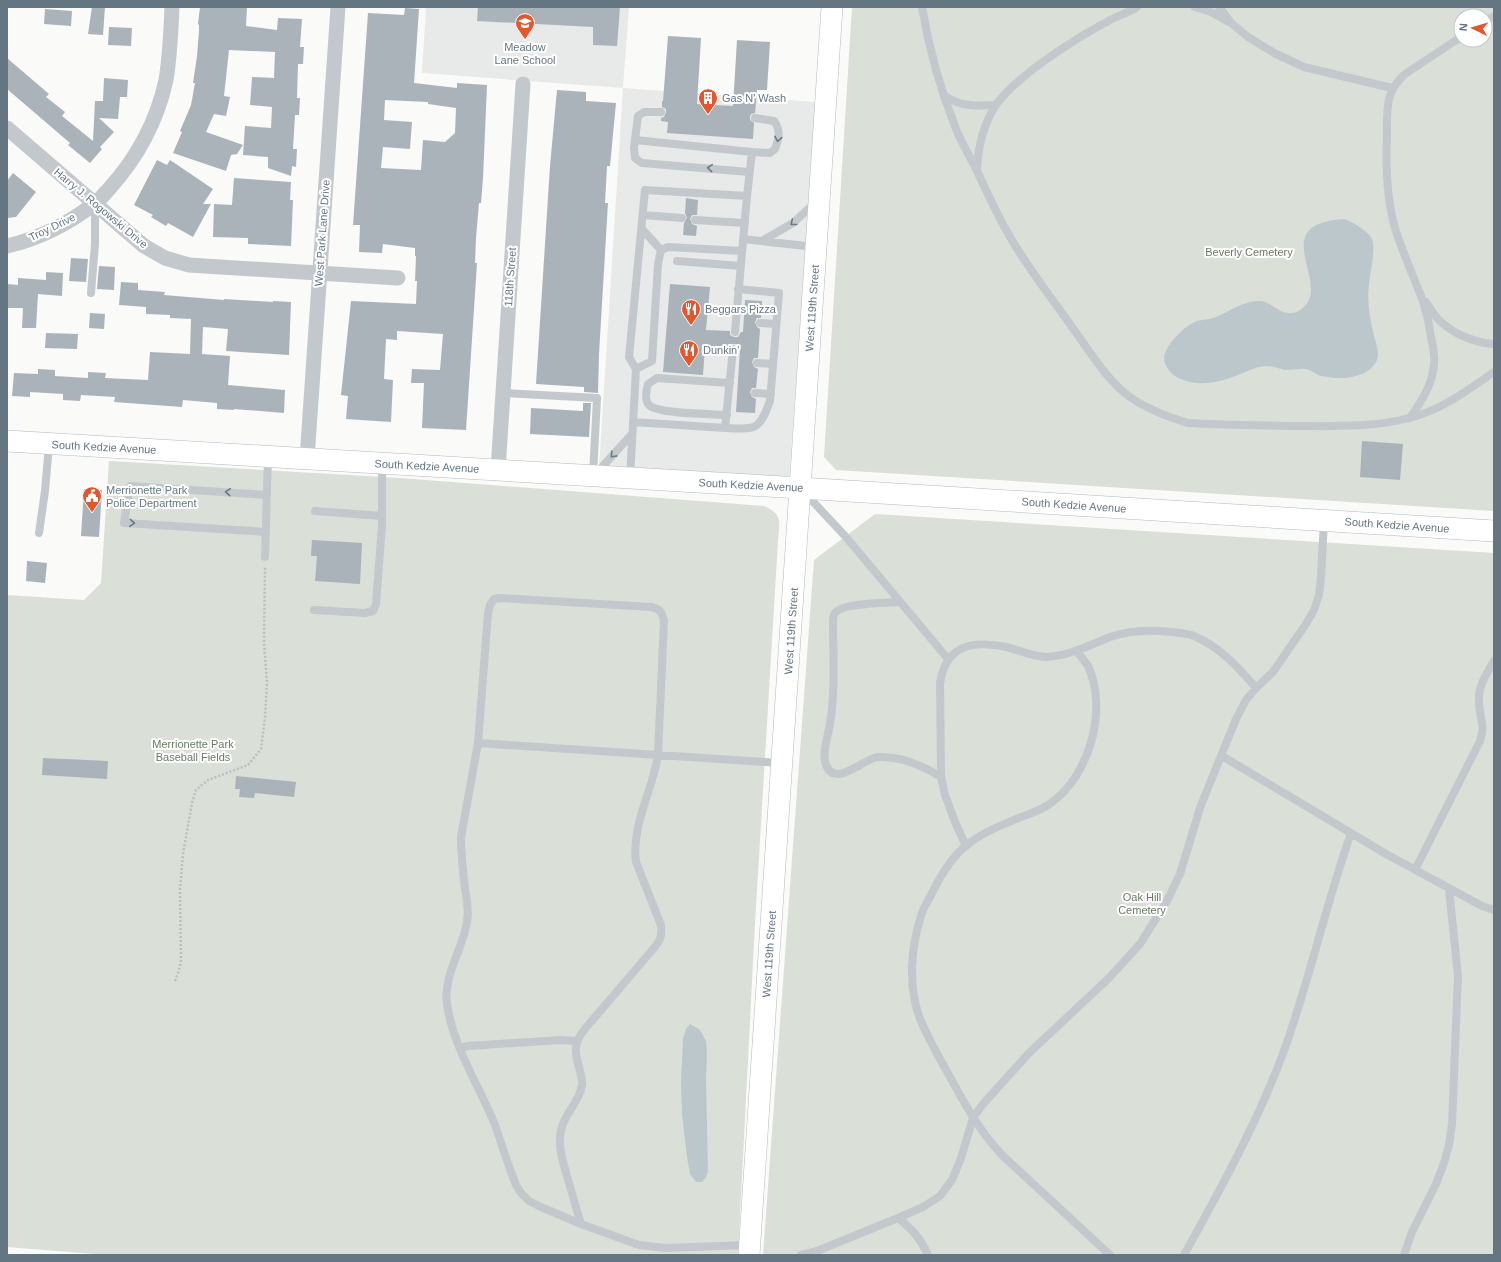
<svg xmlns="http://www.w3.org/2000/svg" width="1501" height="1262" viewBox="0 0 1501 1262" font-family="Arial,sans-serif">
<rect width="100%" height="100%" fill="#fafaf8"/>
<path fill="#e8e9e9" d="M 426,7 L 629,7 L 623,88 L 816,102 L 789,481 L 599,469 L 623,88 L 422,73 Z"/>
<path fill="#dadfd7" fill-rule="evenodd" d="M 852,7 L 1494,7 L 1494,511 L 836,470 L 824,457 ZM 1461,16 L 1485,16 L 1485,40 L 1461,40 Z
M 109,461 L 400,478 L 764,506 C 784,515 779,522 778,541 L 755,923 L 738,1255 L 107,1255 L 7,1247 L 7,595 L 84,600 L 101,583 Z
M 875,514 L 1494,553 L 1494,1255 L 763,1255 L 814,560 Z"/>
<path fill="#bbc7cb" d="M 1345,219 C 1354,223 1367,230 1372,239 C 1376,249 1370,273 1369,284 C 1367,299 1369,315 1373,331 C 1374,338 1378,347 1378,354 C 1378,359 1376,363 1373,366 C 1363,379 1336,380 1322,376 C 1316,375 1312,370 1306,369 C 1300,368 1292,370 1286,370 C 1279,369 1273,366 1266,366 C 1258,366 1250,370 1243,373 C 1221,382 1200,388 1178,378 C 1171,374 1165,367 1164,359 C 1164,347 1182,328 1193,323 C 1200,319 1208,320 1216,317 C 1230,311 1245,300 1260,301 C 1272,302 1280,315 1292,313 C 1296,313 1301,310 1304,307 C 1331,282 1265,223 1345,219 Z
M 690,1024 L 700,1030 L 706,1041 L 707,1053 L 706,1080 L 708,1171 L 706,1177 L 702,1182 L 696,1182 L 690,1174 L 687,1157 L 682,1114 L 681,1082 L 683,1039 L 686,1029 Z"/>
<path fill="#aab3b9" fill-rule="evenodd" d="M 92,7 L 105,7 L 103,35 L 88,34 Z
M 200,7 L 247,7 L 246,26 L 277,30 L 278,18 L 302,19 L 300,47 L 304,47 L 303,64 L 298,64 L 297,98 L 300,98 L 299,115 L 295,115 L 293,149 L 297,149 L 296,167 L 292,166 L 291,176 L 268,168 L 268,157 L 243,155 L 245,126 L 271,128 L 272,107 L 250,105 L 251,92 L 252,77 L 274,78 L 275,52 L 229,50 L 224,96 L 230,97 L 226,116 L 214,114 L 206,132 L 243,145 L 237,154 L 231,155 L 226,171 L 173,153 L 182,132 L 180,131 L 191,105 L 195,83 L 193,83 L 197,56 L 199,31 L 199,25 L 198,24 Z
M 478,7 L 620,7 L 617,46 L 593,45 L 593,27 L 477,21 Z
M 405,8 L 419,9 L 414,83 L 457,88 L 457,83 L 487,85 L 483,178 L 481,203 L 479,203 L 476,238 L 475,263 L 477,263 L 466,430 L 422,428 L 424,383 L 411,383 L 412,369 L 440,370 L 443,334 L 397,331 L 397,340 L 386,339 L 384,379 L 393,380 L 391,422 L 346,419 L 348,396 L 341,395 L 351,301 L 416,304 L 417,281 L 415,281 L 416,256 L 415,256 L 415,248 L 383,244 L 382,253 L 359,252 L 360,225 L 353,225 L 368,13 L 404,15 ZM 385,100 L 428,102 L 428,104 L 456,108 L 455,133 L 445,142 L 423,140 L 421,170 L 381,168 L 383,147 L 410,149 L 411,135 L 412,122 L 384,120 Z
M 45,9 L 72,11 L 71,26 L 44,24 Z
M 109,27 L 132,28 L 131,46 L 108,45 Z
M 668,36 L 701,38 L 697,104 L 733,106 L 737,40 L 770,42 L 767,90 L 757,90 L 755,113 L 751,114 L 750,117 L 750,120 L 754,123 L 753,139 L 667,133 L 668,122 L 661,121 L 661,118 L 664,117 L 666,112 L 666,109 L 662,107 L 662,101 L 663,101 Z
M 7,58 L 49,94 L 46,97 L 65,112 L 62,116 L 93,141 L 95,101 L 103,101 L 104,78 L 128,80 L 127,97 L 120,97 L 118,119 L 99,118 L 114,132 L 100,147 L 102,149 L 90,163 L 68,145 L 70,143 L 7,89 Z
M 557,90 L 586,92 L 586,101 L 616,103 L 610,166 L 607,166 L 605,203 L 608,203 L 599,354 L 598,393 L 584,392 L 584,387 L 536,384 L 550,166 Z
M 157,160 L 167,165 L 170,160 L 213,189 L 203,204 L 211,204 L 193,237 L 168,223 L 166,226 L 151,217 L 153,215 L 134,205 Z
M 13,173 L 36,192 L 16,217 L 7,218 L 7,181 Z
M 234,178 L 291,182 L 290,200 L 293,200 L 291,246 L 248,244 L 248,238 L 213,237 L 214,204 L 232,205 Z
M 686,198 L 698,200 L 697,215 L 692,215 L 690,219 L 692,224 L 697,226 L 696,236 L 683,235 L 684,223 L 687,218 L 685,213 Z
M 71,258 L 88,259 L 86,282 L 69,281 Z
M 99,266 L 115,267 L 114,290 L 97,289 Z
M 46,272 L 63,273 L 62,296 L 38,294 L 36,328 L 22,328 L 23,308 L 7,308 L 7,284 L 18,285 L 18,278 L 46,280 Z
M 121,282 L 138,283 L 138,290 L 165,292 L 164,295 L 224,300 L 224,299 L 273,302 L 273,301 L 291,302 L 289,355 L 226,351 L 228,329 L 203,327 L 202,354 L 230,356 L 228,385 L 285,390 L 284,413 L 234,409 L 234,410 L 217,409 L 217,403 L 183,400 L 182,407 L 114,402 L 115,397 L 81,395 L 80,401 L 63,400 L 63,394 L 30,392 L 30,397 L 12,396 L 14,373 L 38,374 L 38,369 L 55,370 L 55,376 L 88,378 L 88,372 L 106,373 L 105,378 L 148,380 L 150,352 L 190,354 L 191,319 L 170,318 L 170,315 L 146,314 L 146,307 L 119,305 Z
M 670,284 L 710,287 L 706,330 L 730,331 L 730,335 L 734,337 L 738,337 L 741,332 L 743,332 L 745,300 L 762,301 L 761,318 L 757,318 L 755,322 L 757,327 L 760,329 L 758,358 L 754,358 L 752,362 L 754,367 L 758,369 L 756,388 L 752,388 L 750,392 L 752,397 L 756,399 L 755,413 L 736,412 L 740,350 L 738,350 L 736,344 L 730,344 L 727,349 L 705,347 L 703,375 L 663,372 Z
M 90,313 L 105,314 L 104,329 L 89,328 Z
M 46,333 L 78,334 L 77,349 L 45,348 Z
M 583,403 L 591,403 L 589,437 L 530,434 L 531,408 L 583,411 Z
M 1362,441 L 1403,444 L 1400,480 L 1360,477 Z
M 84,489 L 102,490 L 99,537 L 81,536 Z
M 312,540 L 362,543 L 360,584 L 315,581 L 317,556 L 311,556 Z
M 27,561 L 47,563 L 45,583 L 26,581 Z
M 43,758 L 108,761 L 107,779 L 42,775 Z
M 236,776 L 296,782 L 294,797 L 255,793 L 254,798 L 239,797 L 240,789 L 235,789 Z"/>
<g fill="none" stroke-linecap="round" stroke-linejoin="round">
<defs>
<path id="secondary" d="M 7,441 L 800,488 L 1494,531
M 749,1255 L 832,7"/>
</defs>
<use href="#secondary" stroke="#b3babf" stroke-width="22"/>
<path stroke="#bbbfc2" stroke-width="2.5" stroke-dasharray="2 2" stroke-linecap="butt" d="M 175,981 L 178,973 L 181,962 L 180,890 L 183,854 L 192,803 L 196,790 L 208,780 L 248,765 L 261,749 L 265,718 L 267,682 L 264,643 L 265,566"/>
<path stroke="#c3c8cc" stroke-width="8" d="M 922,7 C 929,49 940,89 956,129 C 962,144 971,158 978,173 C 988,194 997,215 1009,235 C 1027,267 1051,297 1072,327 C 1088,349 1108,382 1130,397 C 1147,409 1168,417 1188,423 C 1222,425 1257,425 1291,426 C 1330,426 1371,428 1409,418 C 1440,411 1468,390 1494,372
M 1195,7 L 1211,12 L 1229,22
M 1219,7 L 1231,23 L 1248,37 L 1276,54 L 1304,67 L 1392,88
M 1485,22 L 1494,16
M 945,96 C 961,107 977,106 996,105
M 661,112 L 644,112 L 638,116 L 634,147 L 635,158 L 642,163 L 749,172
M 635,140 L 752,152
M 977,169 C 978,146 983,126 995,106 C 998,101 1002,98 1005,94 C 1032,66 1078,37 1112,19 C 1120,15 1129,12 1137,7
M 747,196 L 752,152 L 770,153 L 775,149 C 779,139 781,130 774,121 L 755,118
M 643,215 L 682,218
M 695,220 L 745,223
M 642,229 L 661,250
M 743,239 L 815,247
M 762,241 L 793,223 L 816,202
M 677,261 L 741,266
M 91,293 L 95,244 L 95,204
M 1426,302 C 1429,307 1433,313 1437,318 C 1451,333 1474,343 1494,344
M 760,323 L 776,324
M 757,363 L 773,364
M 636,369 L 652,361 L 658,264 L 661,250 L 668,247 L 742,251
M 503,393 L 597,398 L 593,475
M 755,393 L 771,394
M 727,415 C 713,414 657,414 649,405 C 644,400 646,391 648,384 L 657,378 L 730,383
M 1410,418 C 1421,402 1433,384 1434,364 C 1435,355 1433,346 1431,337 C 1429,323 1426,309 1421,296 C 1412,273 1402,251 1395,228 C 1386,196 1386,164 1387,131 C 1387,107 1386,91 1405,74 L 1461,37
M 633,422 L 725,428 L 733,349
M 725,428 C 756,429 759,431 770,401 L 779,293 L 738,289
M 597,474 L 603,466 L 632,434
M 630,478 L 636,369 L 629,357 L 645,190 L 747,196 L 735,332
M 803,491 L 846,537 L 948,659
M 315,511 L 382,516
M 266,532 L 124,523 L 130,486 L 267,495
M 39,533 L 45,491 L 49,445
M 265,557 L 268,457
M 900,602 C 888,603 841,603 835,613 C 833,615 833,620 833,622 C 833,658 836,693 829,729 C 827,740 822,753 826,765 C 835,789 864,758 878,757 C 902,756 922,765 941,777
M 314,610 L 365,613 L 373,611 L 376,604 L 382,525 L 382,464
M 1077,651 C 1080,656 1085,661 1088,666 C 1108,709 1090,775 1051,803 C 1042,810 1031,813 1021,817 C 1002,825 981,833 966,846 C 951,857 940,877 932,893 C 928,901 923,908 921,916 C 911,947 908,985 919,1016 C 927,1037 939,1057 950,1077 C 966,1106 980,1132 1003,1156 L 1110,1255
M 478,743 L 780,763
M 1222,756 L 1386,854 L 1482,906 L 1494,910
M 966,846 L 955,822 L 945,795 L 941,777 L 940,683 C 946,645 972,640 1006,647 C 1020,650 1032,657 1047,657 C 1069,656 1090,645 1110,637 C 1125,632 1142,630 1158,631 C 1170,632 1183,632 1194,636 C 1220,647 1238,667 1256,688
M 1415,870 L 1480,741 C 1486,725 1479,717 1479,701 C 1478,686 1487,673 1494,661
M 460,1048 L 468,1046 L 560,1040 L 577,1041
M 898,1218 C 912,1229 921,1239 928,1255
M 581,1224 C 577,1211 573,1197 569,1183 C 564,1165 556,1145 562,1127 C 566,1112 580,1101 582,1085 C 583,1071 571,1054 578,1040 C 579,1037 582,1033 584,1030 L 654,948 C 661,940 662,935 661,925 L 636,862 C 631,825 653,790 658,755 L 664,621 C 662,612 660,609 651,607 L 500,598 L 494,599 L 490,605 L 488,613 L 478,743 L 461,837 C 461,855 463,871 465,889 C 467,899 469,911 467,922 C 463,949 443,975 447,1004 C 453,1047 479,1085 495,1125 C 502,1145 508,1165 516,1185 L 521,1193 L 529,1201 L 541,1207 L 581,1224 L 639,1245 L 665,1248 L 749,1245
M 801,1255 L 817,1251 L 898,1218 L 923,1207 L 940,1196 L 952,1180 L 961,1158 L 973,1118 L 983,1104 L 1029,1053 L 1109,978 L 1140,944 L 1167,901 L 1180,874 L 1200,808 L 1210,783 L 1236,719 L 1246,700 L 1256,688 L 1273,672 L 1306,624 L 1314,610 L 1319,595 L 1321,577 L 1324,521
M 1184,1255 C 1221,1188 1259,1120 1285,1048 C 1310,978 1326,904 1351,833
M 1404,1255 L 1412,1232 L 1436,1184 L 1444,1163 L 1449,1145 L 1452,1124 L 1458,976 L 1449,889"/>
<path stroke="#c3c8cc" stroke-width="15" d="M 7,128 L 144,246 L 165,258 L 189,265 L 398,278
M 7,246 C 38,239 69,223 94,204 C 100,200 104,194 109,189 C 137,158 157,121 166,80 C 170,56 171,31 172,7
M 307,459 L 338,7
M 498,470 L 523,84"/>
<use href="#secondary" stroke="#fff" stroke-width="21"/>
</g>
<defs><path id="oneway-chevron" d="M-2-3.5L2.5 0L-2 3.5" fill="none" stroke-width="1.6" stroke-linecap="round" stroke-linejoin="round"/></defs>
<g stroke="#6a7a87">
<use href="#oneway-chevron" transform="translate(778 139) rotate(101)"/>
<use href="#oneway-chevron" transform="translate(710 168) rotate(-175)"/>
<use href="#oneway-chevron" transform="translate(793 223) rotate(141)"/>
<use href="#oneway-chevron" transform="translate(613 455) rotate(133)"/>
<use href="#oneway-chevron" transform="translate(228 492) rotate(-176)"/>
<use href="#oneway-chevron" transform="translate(132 523) rotate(4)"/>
</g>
<defs>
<symbol id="school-pin" viewBox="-11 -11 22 30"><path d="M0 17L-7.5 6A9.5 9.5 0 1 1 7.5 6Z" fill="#e4572e" stroke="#fff"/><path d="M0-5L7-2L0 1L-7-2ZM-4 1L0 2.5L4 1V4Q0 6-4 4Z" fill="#fff"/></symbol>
<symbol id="building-pin" viewBox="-11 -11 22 30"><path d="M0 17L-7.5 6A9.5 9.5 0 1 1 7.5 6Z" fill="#e4572e" stroke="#fff"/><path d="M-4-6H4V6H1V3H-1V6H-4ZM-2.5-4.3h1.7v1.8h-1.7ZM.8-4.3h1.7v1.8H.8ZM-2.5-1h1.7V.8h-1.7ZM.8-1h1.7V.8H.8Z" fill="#fff"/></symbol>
<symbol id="restaurant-pin" viewBox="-11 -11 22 30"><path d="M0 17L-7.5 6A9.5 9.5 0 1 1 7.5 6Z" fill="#e4572e" stroke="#fff"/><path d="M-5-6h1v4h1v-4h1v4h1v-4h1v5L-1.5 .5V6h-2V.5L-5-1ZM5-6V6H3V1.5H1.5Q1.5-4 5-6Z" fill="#fff"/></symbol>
<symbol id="civic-pin" viewBox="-11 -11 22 30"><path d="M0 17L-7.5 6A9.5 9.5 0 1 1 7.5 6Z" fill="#e4572e" stroke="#fff"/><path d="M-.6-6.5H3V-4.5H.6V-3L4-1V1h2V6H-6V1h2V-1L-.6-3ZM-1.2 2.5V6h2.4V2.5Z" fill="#fff"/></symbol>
</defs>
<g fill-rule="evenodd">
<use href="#school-pin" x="514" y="12" width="22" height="30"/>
<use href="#building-pin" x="697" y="87" width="22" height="30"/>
<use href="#restaurant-pin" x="680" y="298" width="22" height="30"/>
<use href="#restaurant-pin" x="678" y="339" width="22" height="30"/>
<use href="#civic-pin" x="81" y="485" width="22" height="30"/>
</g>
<g text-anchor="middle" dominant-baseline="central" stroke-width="4" stroke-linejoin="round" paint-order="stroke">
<g font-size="11" fill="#657683" stroke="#fff" text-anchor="start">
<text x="525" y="47" text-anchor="middle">Meadow<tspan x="525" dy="13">Lane School</tspan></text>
<text x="722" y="98">Gas N' Wash</text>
<text x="705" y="309">Beggars Pizza</text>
<text x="703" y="350">Dunkin'</text>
<text x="106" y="490">Merrionette Park<tspan x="106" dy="13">Police Department</tspan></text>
</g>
<g font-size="11" fill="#657683" stroke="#fff">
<text transform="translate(101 208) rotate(40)">Harry J. Rogowski Drive</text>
<text transform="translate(52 227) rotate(-26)">Troy Drive</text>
<text transform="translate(322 233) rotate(-86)">West Park Lane Drive</text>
<text transform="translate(510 277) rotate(-86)">118th Street</text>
<text transform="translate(812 308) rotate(-86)">West 119th Street</text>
<text transform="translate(104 447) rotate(3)">South Kedzie Avenue</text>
<text transform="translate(427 466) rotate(3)">South Kedzie Avenue</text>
<text transform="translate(751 485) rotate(3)">South Kedzie Avenue</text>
<text transform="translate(1074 505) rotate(4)">South Kedzie Avenue</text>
<text transform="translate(1397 525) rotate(4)">South Kedzie Avenue</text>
<text transform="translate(791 631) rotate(-86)">West 119th Street</text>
<text transform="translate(769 954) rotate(-86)">West 119th Street</text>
</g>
<g font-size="11" fill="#687a64" stroke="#fff">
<text x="1249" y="252">Beverly Cemetery</text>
<text x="193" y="744">Merrionette Park<tspan x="193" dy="13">Baseball Fields</tspan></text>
<text x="1142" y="897">Oak Hill<tspan x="1142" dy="13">Cemetery</tspan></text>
</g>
</g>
<rect width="1501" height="1262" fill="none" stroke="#657683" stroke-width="16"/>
<g transform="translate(1473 28) rotate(275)"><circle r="19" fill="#ffffff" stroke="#c1c8cd"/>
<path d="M0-3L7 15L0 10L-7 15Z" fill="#e4572e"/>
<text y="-6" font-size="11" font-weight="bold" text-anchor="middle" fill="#657683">N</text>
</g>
</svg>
